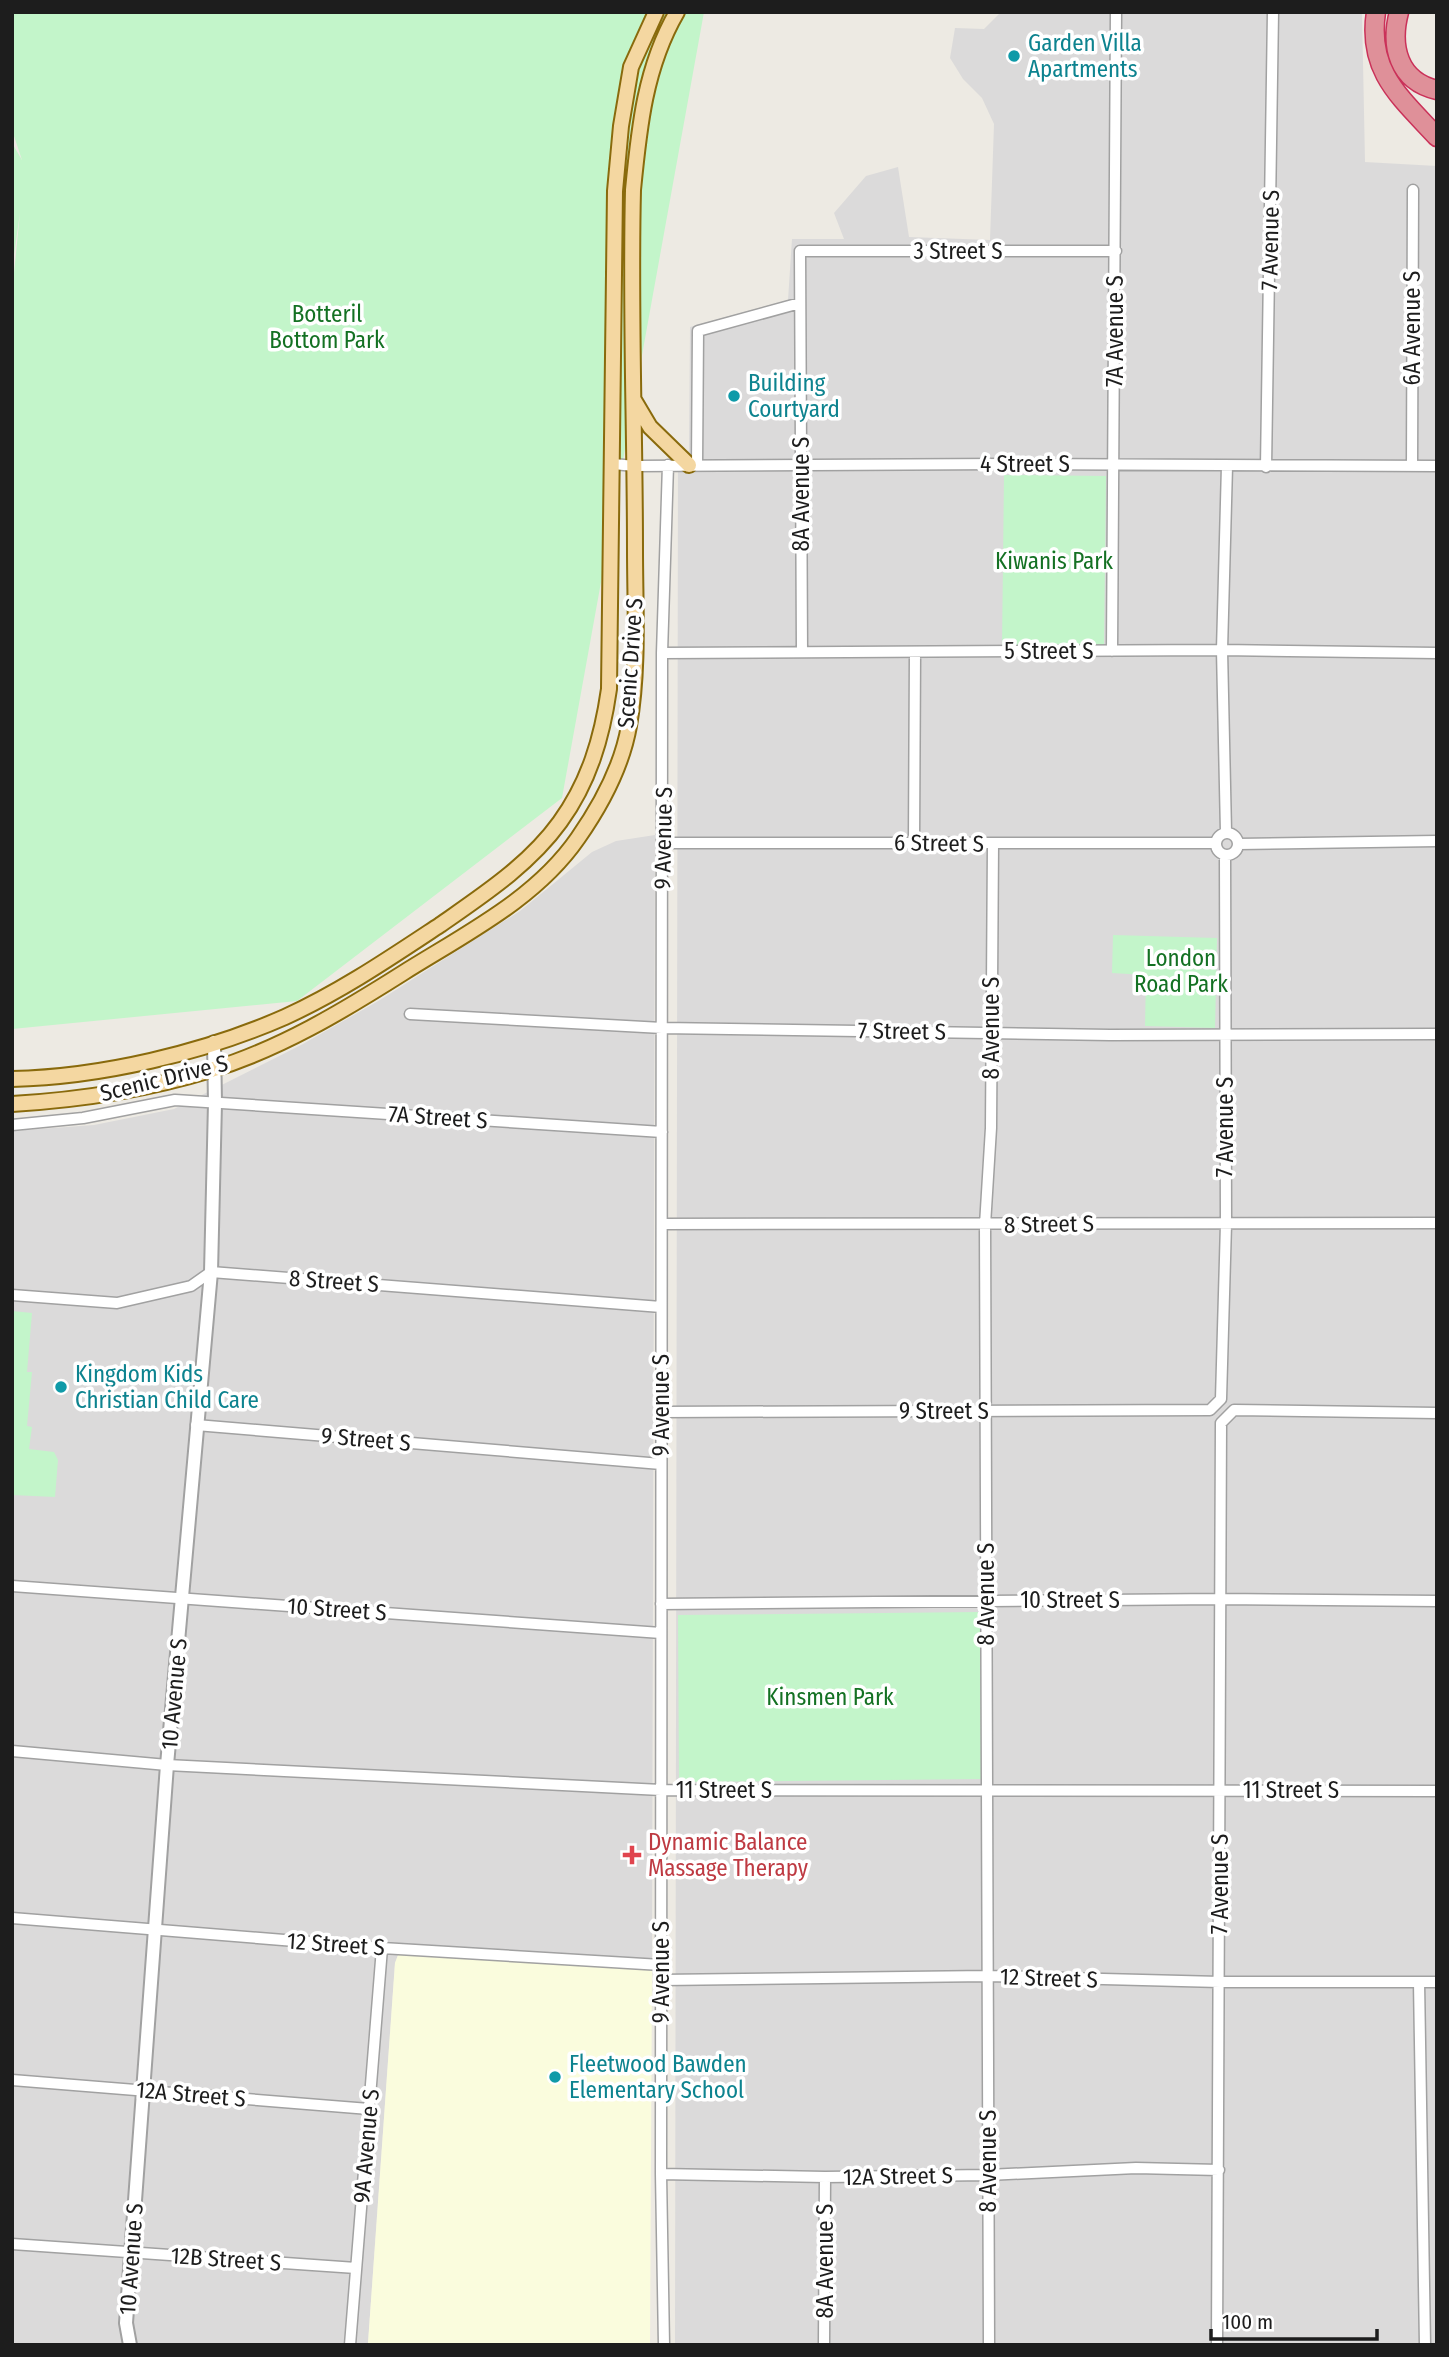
<svg xmlns="http://www.w3.org/2000/svg" width="1449" height="2357" viewBox="0 0 1449 2357" font-family="'Fira Sans Condensed',sans-serif">
<rect width="100%" height="100%" fill="#edeae3"/>
<path fill="#dbdada" d="M 1001,12 L 1362,12 L 1365,162 L 1437,166 L 1437,2345 L 675,2345 L 678,453 L 689,451 L 690,327 L 788,300 L 792,239 L 844,239 L 834,213 L 866,176 L 898,167 L 909,237 L 990,240 L 994,124 L 982,98 L 963,79 L 950,58 L 955,28 L 984,29 Z
M 655,835 L 652,1969 L 404,1953 L 398,1955 L 395,1963 L 368,2343 L 370,2345 L 12,2345 L 12,1131 L 94,1125 L 174,1109 L 303,1044 L 380,1000 L 520,911 L 592,852 L 616,841 Z"/>
<path fill="#fafcdd" d="M 404,1953 L 652,1969 L 650,2345 L 368,2343 L 395,1963 L 398,1955 Z"/>
<path fill="#c3f5ca" d="M 12,12 L 704,12 L 562,798 L 297,1001 L 12,1029 L 12,293 L 20,213 L 12,269 L 12,143 L 22,160 L 12,130 Z
M 1004,475 L 1106,476 L 1104,646 L 1002,647 Z
M 1113,935 L 1217,938 L 1215,1028 L 1145,1026 L 1146,975 L 1112,973 Z
M 12,1311 L 32,1313 L 27,1372 L 32,1372 L 27,1426 L 32,1427 L 29,1449 L 54,1452 L 58,1460 L 55,1497 L 12,1495 Z
M 980,1612 L 981,1779 L 679,1782 L 678,1615 Z"/>
<g fill="none" stroke-linecap="round" stroke-linejoin="round">
<defs>
<path id="minor" d="M 613,464 L 635,466 L 1004,464 L 1437,466
M 697,465 L 698,331 L 800,303
M 1412,466 L 1413,190
M 1266,467 L 1273,12
M 1112,651 L 1116,12
M 802,652 L 800,251 L 1116,251
M 662,653 L 1222,650 L 1437,653
M 1226,832 L 1222,650 L 1227,466
M1216 844a11 11 0 1 1 22 0a11 11 0 1 1-22 0Z
M 914,842 L 915,652
M 662,843 L 1215,843
M 1238,844 L 1437,841
M 410,1014 L 662,1028 L 1110,1035 L 1437,1034
M 12,1125 L 83,1118 L 175,1100 L 662,1132
M 662,1224 L 1437,1223
M 12,1295 L 117,1303 L 191,1286 L 211,1272 L 661,1307
M 661,1412 L 1210,1410 L 1221,1399 L 1226,1224 L 1225,855
M 196,1425 L 661,1464
M 12,1586 L 661,1633
M 661,1604 L 1220,1599 L 1437,1601
M 12,1751 L 167,1765 L 661,1790 L 1437,1791
M 12,1918 L 382,1948 L 661,1965
M 661,1980 L 988,1976 L 1220,1982 L 1437,1982
M 1419,1982 L 1425,2345
M 12,2080 L 369,2109
M 661,2174 L 825,2177 L 988,2175 L 1136,2168 L 1219,2170
M 12,2244 L 356,2268
M 350,2345 L 382,1948
M 664,2345 L 661,2174 L 662,653 L 668,465
M 824,2345 L 825,2177
M 989,2345 L 985,1225 L 991,1128 L 993,844
M 1217,2345 L 1221,1423 L 1234,1410 L 1437,1413"/>
<path id="tertiary" d="M 130,2345 L 126,2323 L 167,1765 L 211,1272 L 215,1103 L 214,1042"/>
<path id="primary" d="M 634,400 L 650,427 L 689,465
M 12,1079 C 101,1077 203,1053 285,1017 C 340,992 390,958 440,925 C 483,895 529,865 560,822 C 589,782 602,738 609,689 L 615,191 L 621,126 L 631,67 L 656,12
M 12,1104 C 80,1100 146,1090 211,1070 C 280,1049 343,1011 403,973 C 465,934 536,899 578,838 C 601,805 622,766 629,726 C 639,668 635,608 635,550 C 635,430 630,310 633,190 C 639,128 645,67 677,12"/>
<path id="motorway" d="M 1376,12 C 1367,71 1400,97 1437,137
M 1399,12 C 1390,46 1398,81 1437,90"/>
</defs>
<use href="#minor" stroke="#a1a1a1" stroke-width="13"/>
<use href="#tertiary" stroke="#a1a1a1" stroke-width="16"/>
<use href="#primary" stroke="#896a0c" stroke-width="18"/>
<use href="#motorway" stroke="#ca3159" stroke-width="21"/>
<use href="#minor" stroke="#fff" stroke-width="10"/>
<use href="#tertiary" stroke="#fff" stroke-width="12"/>
<use href="#primary" stroke="#f4d7a1" stroke-width="14"/>
<use href="#motorway" stroke="#df9099" stroke-width="18"/>
</g>
<g fill="#0f9aa8" stroke="#fff" stroke-width="2.5">
<circle cx="1014" cy="56" r="7"/>
<circle cx="734" cy="396" r="7"/>
<circle cx="61" cy="1387" r="7"/>
<circle cx="555" cy="2077" r="7"/>
</g>
<path fill="#e0444e" stroke="#fff" stroke-width="2.5" d="M628.5 1844.5h7v7h7v7h-7v7h-7v-7h-7v-7h7z"/>
<g text-anchor="middle" dominant-baseline="central" stroke-width="7" stroke-linejoin="round" paint-order="stroke">
<g font-size="23" fill="#0d838f" stroke="#fff" text-anchor="start">
<text x="1028" y="43">Garden Villa<tspan x="1028" dy="26">Apartments</tspan></text>
<text x="748" y="383">Building<tspan x="748" dy="26">Courtyard</tspan></text>
<text x="75" y="1374">Kingdom Kids<tspan x="75" dy="26">Christian Child Care</tspan></text>
<text x="569" y="2064">Fleetwood Bawden<tspan x="569" dy="26">Elementary School</tspan></text>
</g>
<g font-size="23" fill="#1d1d1d" stroke="#fff">
<text transform="translate(1270 240) rotate(-89)">7 Avenue S</text>
<text x="958" y="251">3 Street S</text>
<text transform="translate(1412 328) rotate(-90)">6A Avenue S</text>
<text transform="translate(1115 331) rotate(-90)">7A Avenue S</text>
<text x="1025" y="464">4 Street S</text>
<text transform="translate(801 494) rotate(-90)">8A Avenue S</text>
<text x="1049" y="651">5 Street S</text>
<text transform="translate(630 663) rotate(-86)">Scenic Drive S</text>
<text transform="translate(663 838) rotate(-89)">9 Avenue S</text>
<text transform="translate(939 843) rotate(1)">6 Street S</text>
<text transform="translate(991 1028) rotate(-90)">8 Avenue S</text>
<text transform="translate(902 1031) rotate(1)">7 Street S</text>
<text transform="translate(164 1078) rotate(-14)">Scenic Drive S</text>
<text transform="translate(438 1117) rotate(4)">7A Street S</text>
<text transform="translate(1225 1127) rotate(-90)">7 Avenue S</text>
<text transform="translate(1049 1224) rotate(-1)">8 Street S</text>
<text transform="translate(334 1281) rotate(4)">8 Street S</text>
<text transform="translate(661 1405) rotate(-90)">9 Avenue S</text>
<text x="944" y="1411">9 Street S</text>
<text transform="translate(366 1439) rotate(5)">9 Street S</text>
<text transform="translate(986 1594) rotate(-90)">8 Avenue S</text>
<text x="1070" y="1600">10 Street S</text>
<text transform="translate(337 1609) rotate(4)">10 Street S</text>
<text transform="translate(174 1694) rotate(-85)">10 Avenue S</text>
<text x="724" y="1790">11 Street S</text>
<text x="1291" y="1790">11 Street S</text>
<text transform="translate(1220 1884) rotate(-90)">7 Avenue S</text>
<text transform="translate(336 1944) rotate(4)">12 Street S</text>
<text transform="translate(661 1972) rotate(-90)">9 Avenue S</text>
<text transform="translate(1049 1978) rotate(2)">12 Street S</text>
<text transform="translate(191 2094) rotate(5)">12A Street S</text>
<text transform="translate(366 2146) rotate(-85)">9A Avenue S</text>
<text transform="translate(988 2161) rotate(-90)">8 Avenue S</text>
<text transform="translate(898 2176) rotate(-1)">12A Street S</text>
<text transform="translate(131 2259) rotate(-86)">10 Avenue S</text>
<text transform="translate(226 2259) rotate(4)">12B Street S</text>
<text transform="translate(825 2261) rotate(-90)">8A Avenue S</text>
</g>
<g font-size="23" fill="#147123" stroke="#fff">
<text x="327" y="314">Botteril<tspan x="327" dy="26">Bottom Park</tspan></text>
<text x="1054" y="561">Kiwanis Park</text>
<text x="1181" y="958">London<tspan x="1181" dy="26">Road Park</tspan></text>
<text x="830" y="1697">Kinsmen Park</text>
</g>
<g font-size="23" fill="#be3a42" stroke="#fff" text-anchor="start">
<text x="648" y="1842">Dynamic Balance<tspan x="648" dy="26">Massage Therapy</tspan></text>
</g>
</g>
<rect width="1449" height="2357" fill="none" stroke="#1d1d1d" stroke-width="28"/>
<path d="M1211 2329v10h166v-10" fill="none" stroke="#1d1d1d" stroke-width="3.5"/>
<text x="1222" y="2329" font-size="21" fill="#1d1d1d" stroke="#ffffff" stroke-width="5" paint-order="stroke">100 m</text>
</svg>
